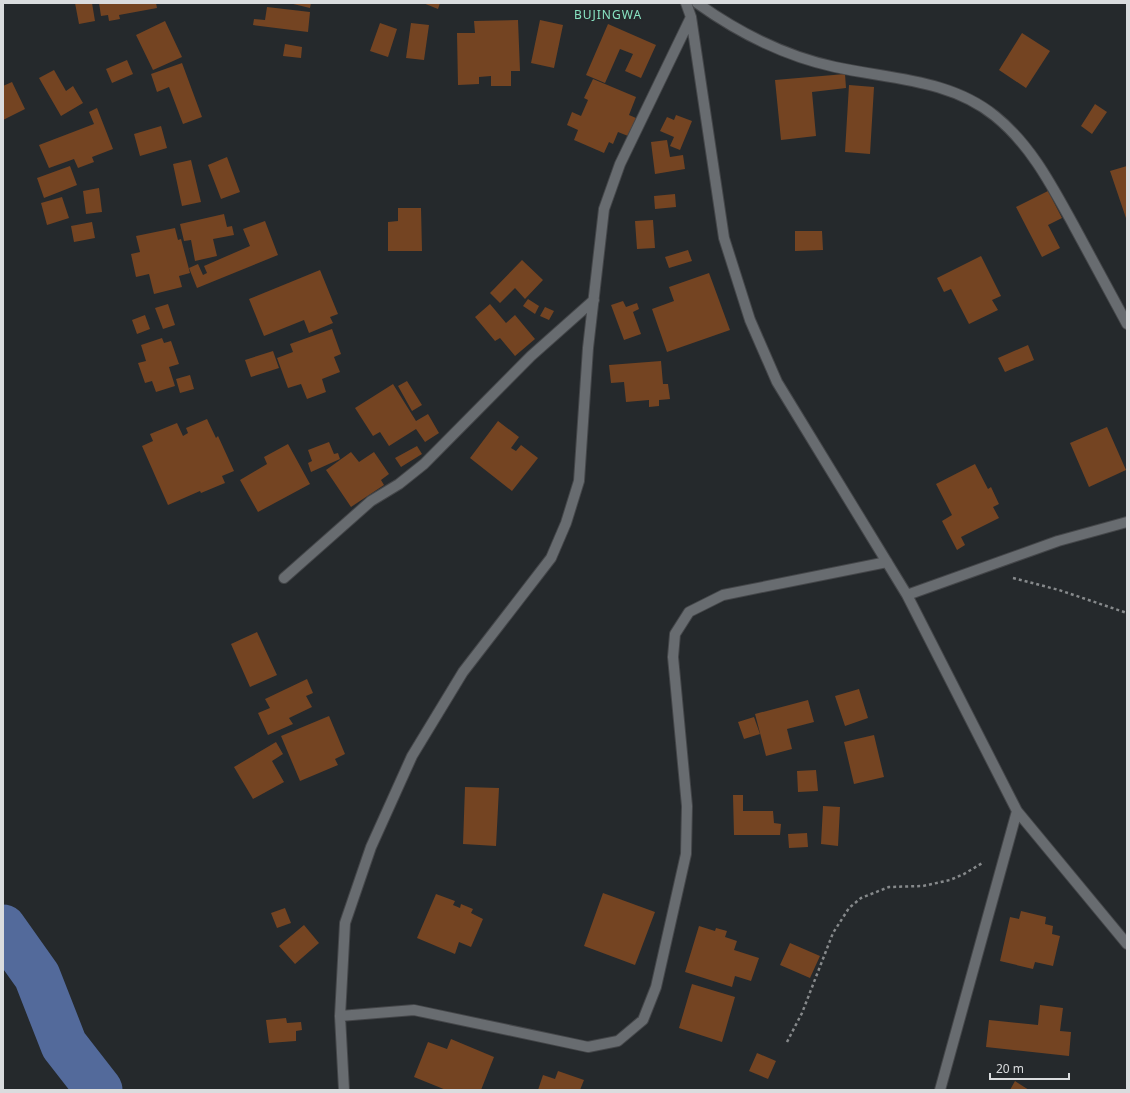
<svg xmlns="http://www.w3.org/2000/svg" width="1130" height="1093" viewBox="0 0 1130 1093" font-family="'Noto Sans',sans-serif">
<rect width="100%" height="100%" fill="#25292c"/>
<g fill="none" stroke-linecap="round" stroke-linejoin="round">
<path stroke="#536a9b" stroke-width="47" d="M 3,928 L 37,976 L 64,1045 L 99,1090"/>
</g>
<path fill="#744422" d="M 75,3 L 92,3 L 95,21 L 79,24 Z
M 99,3 L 156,3 L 157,8 L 119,15 L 120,19 L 109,21 L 108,15 L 101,16 Z
M 289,3 L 311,3 L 310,8 Z
M 423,3 L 440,3 L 438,9 Z
M 267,7 L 310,12 L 308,32 L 253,25 L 254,19 L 265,20 Z
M 518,20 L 520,71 L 511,71 L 511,86 L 491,86 L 491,76 L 479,77 L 479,84 L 458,85 L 457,33 L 475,33 L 474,21 Z
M 540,20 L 563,25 L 554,68 L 531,63 Z
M 165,21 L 182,57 L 153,70 L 136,35 Z
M 380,23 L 397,29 L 388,57 L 370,51 Z
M 411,23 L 429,25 L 424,60 L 406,58 Z
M 608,24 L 656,45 L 641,78 L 625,71 L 633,54 L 620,49 L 605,83 L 586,75 Z
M 1022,33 L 1050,51 L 1026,88 L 999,70 Z
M 285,44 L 302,47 L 301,58 L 283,56 Z
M 127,60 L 133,74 L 112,83 L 106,69 Z
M 182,63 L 202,117 L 183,124 L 169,87 L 157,92 L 151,74 Z
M 54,70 L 66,91 L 73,86 L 83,103 L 61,116 L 39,78 Z
M 845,74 L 846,88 L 812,92 L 816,136 L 781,140 L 775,80 Z
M 593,79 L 636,97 L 629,115 L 636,118 L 628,136 L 618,132 L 613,144 L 609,142 L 604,153 L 574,140 L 578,130 L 567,125 L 572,112 L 581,116 L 588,100 L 584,98 Z
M 12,82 L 25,109 L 3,120 L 3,86 Z
M 849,85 L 874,87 L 870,154 L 845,152 Z
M 1095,104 L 1107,112 L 1092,134 L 1081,126 Z
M 97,108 L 113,149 L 92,157 L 94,162 L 78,168 L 74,159 L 49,168 L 39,145 L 94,124 L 89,112 Z
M 676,115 L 692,121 L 680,150 L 670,146 L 674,137 L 660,131 L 667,117 L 674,120 Z
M 161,126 L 167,148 L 140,156 L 134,134 Z
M 667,140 L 670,157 L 683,155 L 685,169 L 655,174 L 651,142 Z
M 227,157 L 240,192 L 221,199 L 208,165 Z
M 191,160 L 201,202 L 182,206 L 173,164 Z
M 70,166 L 77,185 L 44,198 L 37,178 Z
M 1127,166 L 1127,221 L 1110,171 Z
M 99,188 L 102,212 L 86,214 L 83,191 Z
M 1048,191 L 1062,218 L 1048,225 L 1060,248 L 1042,257 L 1016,207 Z
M 675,194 L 676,207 L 655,209 L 654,196 Z
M 62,197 L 69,218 L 47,225 L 41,203 Z
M 398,208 L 421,208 L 422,251 L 388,251 L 388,222 L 398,221 Z
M 224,214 L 227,227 L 232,226 L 234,235 L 213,239 L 217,256 L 195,261 L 191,240 L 184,241 L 180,224 Z
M 653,220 L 655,248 L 637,249 L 635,221 Z
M 265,221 L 278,255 L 197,288 L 189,268 L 198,264 L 203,275 L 207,273 L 204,266 L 250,246 L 243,229 Z
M 92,222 L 95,238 L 74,242 L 71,226 Z
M 175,228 L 178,240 L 181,239 L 190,273 L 179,276 L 182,287 L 154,294 L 149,274 L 136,277 L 131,254 L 140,252 L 136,236 Z
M 795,231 L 822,231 L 823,250 L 795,251 Z
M 688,250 L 692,261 L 669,268 L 665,257 Z
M 981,256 L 1001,296 L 992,300 L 998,310 L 969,324 L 951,289 L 944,292 L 937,278 Z
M 522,260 L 543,280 L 525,299 L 515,288 L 500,303 L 490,293 Z
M 320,270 L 338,314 L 330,317 L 333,323 L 309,333 L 304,320 L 264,336 L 249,299 Z
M 709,273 L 730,330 L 667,352 L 652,309 L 674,301 L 669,287 Z
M 528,299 L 539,306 L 535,314 L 523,306 Z
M 623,301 L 626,307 L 637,303 L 639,309 L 633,312 L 641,334 L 624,340 L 611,305 Z
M 168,304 L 175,325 L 163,329 L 155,308 Z
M 490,304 L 506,323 L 515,315 L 535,339 L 515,356 L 500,338 L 495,341 L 475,317 Z
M 545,307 L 554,311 L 549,320 L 540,316 Z
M 145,315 L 150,329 L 137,334 L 132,320 Z
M 332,329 L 341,354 L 334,357 L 340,372 L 322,379 L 326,392 L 307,399 L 301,384 L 288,388 L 277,358 L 293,352 L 290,344 Z
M 162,338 L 164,343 L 171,341 L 179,364 L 169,367 L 175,386 L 156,392 L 152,381 L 145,383 L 138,363 L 146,361 L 141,345 Z
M 1028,345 L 1034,360 L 1005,372 L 998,358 Z
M 273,351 L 279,368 L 251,377 L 245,360 Z
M 661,361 L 663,384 L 668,384 L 670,399 L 659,400 L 659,406 L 649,407 L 649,400 L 626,402 L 624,382 L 611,383 L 609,365 Z
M 190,375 L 194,389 L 180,393 L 176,379 Z
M 407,381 L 422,405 L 412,411 L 398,386 Z
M 393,384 L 416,421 L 428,414 L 439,433 L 425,442 L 416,429 L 389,446 L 380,432 L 373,436 L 355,408 Z
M 207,419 L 216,438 L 218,436 L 234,471 L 222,476 L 225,483 L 201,493 L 200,491 L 168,505 L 142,446 L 153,441 L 150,434 L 177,423 L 183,436 L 188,433 L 186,428 Z
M 498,421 L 519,437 L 511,448 L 516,451 L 521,445 L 538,458 L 512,491 L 470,458 Z
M 1107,427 L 1126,470 L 1089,487 L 1070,443 Z
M 329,442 L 334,454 L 338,453 L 340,459 L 311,472 L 308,463 L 312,461 L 308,450 Z
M 288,444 L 310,484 L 258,512 L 240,480 L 267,464 L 264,457 Z
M 417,446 L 422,454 L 401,467 L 395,458 Z
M 351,452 L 359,462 L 374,452 L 389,474 L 381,480 L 384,485 L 351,507 L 326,470 Z
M 975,464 L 988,489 L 991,487 L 999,504 L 993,507 L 999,518 L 961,537 L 965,545 L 957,550 L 942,521 L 952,515 L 936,484 Z
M 257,632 L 277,675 L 250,687 L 231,644 Z
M 307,679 L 313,693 L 306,696 L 312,707 L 289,718 L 293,724 L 268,735 L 258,713 L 270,708 L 265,699 Z
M 859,689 L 868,718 L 845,726 L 835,696 Z
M 808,700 L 814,722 L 787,729 L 792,749 L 766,756 L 755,714 Z
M 329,716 L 345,754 L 335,759 L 338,765 L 300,781 L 281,736 Z
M 754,717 L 760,734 L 744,739 L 738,722 Z
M 874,735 L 884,777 L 854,784 L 844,742 Z
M 276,742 L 283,754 L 272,761 L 284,782 L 253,799 L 234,767 Z
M 816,770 L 818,791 L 798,792 L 797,771 Z
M 465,787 L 499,788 L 496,846 L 463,844 Z
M 733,795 L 743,795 L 743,811 L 773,811 L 774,823 L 781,824 L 780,835 L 734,835 Z
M 823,806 L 840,807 L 838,846 L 821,844 Z
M 807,833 L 808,847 L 789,848 L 788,834 Z
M 603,893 L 655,912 L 635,965 L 584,946 Z
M 436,894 L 455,901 L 453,905 L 460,908 L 461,904 L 473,909 L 471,913 L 483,919 L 471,947 L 459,942 L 455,954 L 417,938 Z
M 285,908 L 291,923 L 277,928 L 271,913 Z
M 1021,911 L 1046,917 L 1045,924 L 1053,926 L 1052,934 L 1060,936 L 1053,966 L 1035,962 L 1033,969 L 1000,961 L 1010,917 L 1019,919 Z
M 304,925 L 319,943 L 295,964 L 279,946 Z
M 699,926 L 715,931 L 716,928 L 727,931 L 725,937 L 737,941 L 734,950 L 759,958 L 751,981 L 735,976 L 732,987 L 685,972 Z
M 790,943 L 820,956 L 810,978 L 780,965 Z
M 692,984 L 735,997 L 722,1042 L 679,1028 Z
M 1040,1005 L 1063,1008 L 1060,1031 L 1071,1032 L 1069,1056 L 986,1047 L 989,1020 L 1038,1025 Z
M 286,1018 L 287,1023 L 301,1022 L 302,1030 L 296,1031 L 296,1041 L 269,1043 L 266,1020 Z
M 451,1039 L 494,1057 L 481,1090 L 446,1090 L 414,1077 L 428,1042 L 447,1049 Z
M 757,1053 L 776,1061 L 768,1079 L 749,1071 Z
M 558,1071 L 584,1080 L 580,1090 L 538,1090 L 543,1075 L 555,1079 Z
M 1015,1081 L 1029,1090 L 1010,1090 Z"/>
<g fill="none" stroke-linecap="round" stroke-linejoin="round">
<defs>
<path id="street" d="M 686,3 L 691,17 L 724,238 L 750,320 L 777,382 L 907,595 L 1017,811 L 1127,944
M 697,3 C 739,33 784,56 835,67 C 889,79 950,79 995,116 C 1031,145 1052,186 1074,226 C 1091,258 1109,291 1127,324
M 284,578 L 371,501 L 399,484 L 424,464 L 531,356 L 594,300
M 907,595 L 1058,541 L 1127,522
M 340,1016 L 414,1010 L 588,1047 L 618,1041 L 643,1020 L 656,987 L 686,854 L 687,806 L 673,657 L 675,634 L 689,612 L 723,595 L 887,562
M 344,1090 L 340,1016 L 345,923 L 371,847 L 412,756 L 463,672 L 551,558 L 566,523 L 579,481 L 588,348 L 604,209 L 620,164 L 691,17
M 940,1090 L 1017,811"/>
</defs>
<use href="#street" stroke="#444649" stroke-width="12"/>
<path stroke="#86898b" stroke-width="2.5" stroke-dasharray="3 3" stroke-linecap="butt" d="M 1013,578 L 1059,590 L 1127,613
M 787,1042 L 802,1013 L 833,933 L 849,908 L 861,898 L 889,887 L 923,886 L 950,880 L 964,874 L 984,862"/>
<use href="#street" stroke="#686c70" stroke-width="10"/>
</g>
<g text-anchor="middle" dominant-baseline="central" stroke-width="4" stroke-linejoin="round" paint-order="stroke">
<g font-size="12" letter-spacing="1" fill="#88e3c2" stroke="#25292c">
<text x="608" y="14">BUJINGWA</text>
</g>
</g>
<rect width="1130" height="1093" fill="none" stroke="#dadcde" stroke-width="8"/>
<path d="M990 1073v6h79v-6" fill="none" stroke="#dadcde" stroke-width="2"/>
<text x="996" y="1073" font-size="12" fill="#dadcde" stroke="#25292c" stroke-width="3" paint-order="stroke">20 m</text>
</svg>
